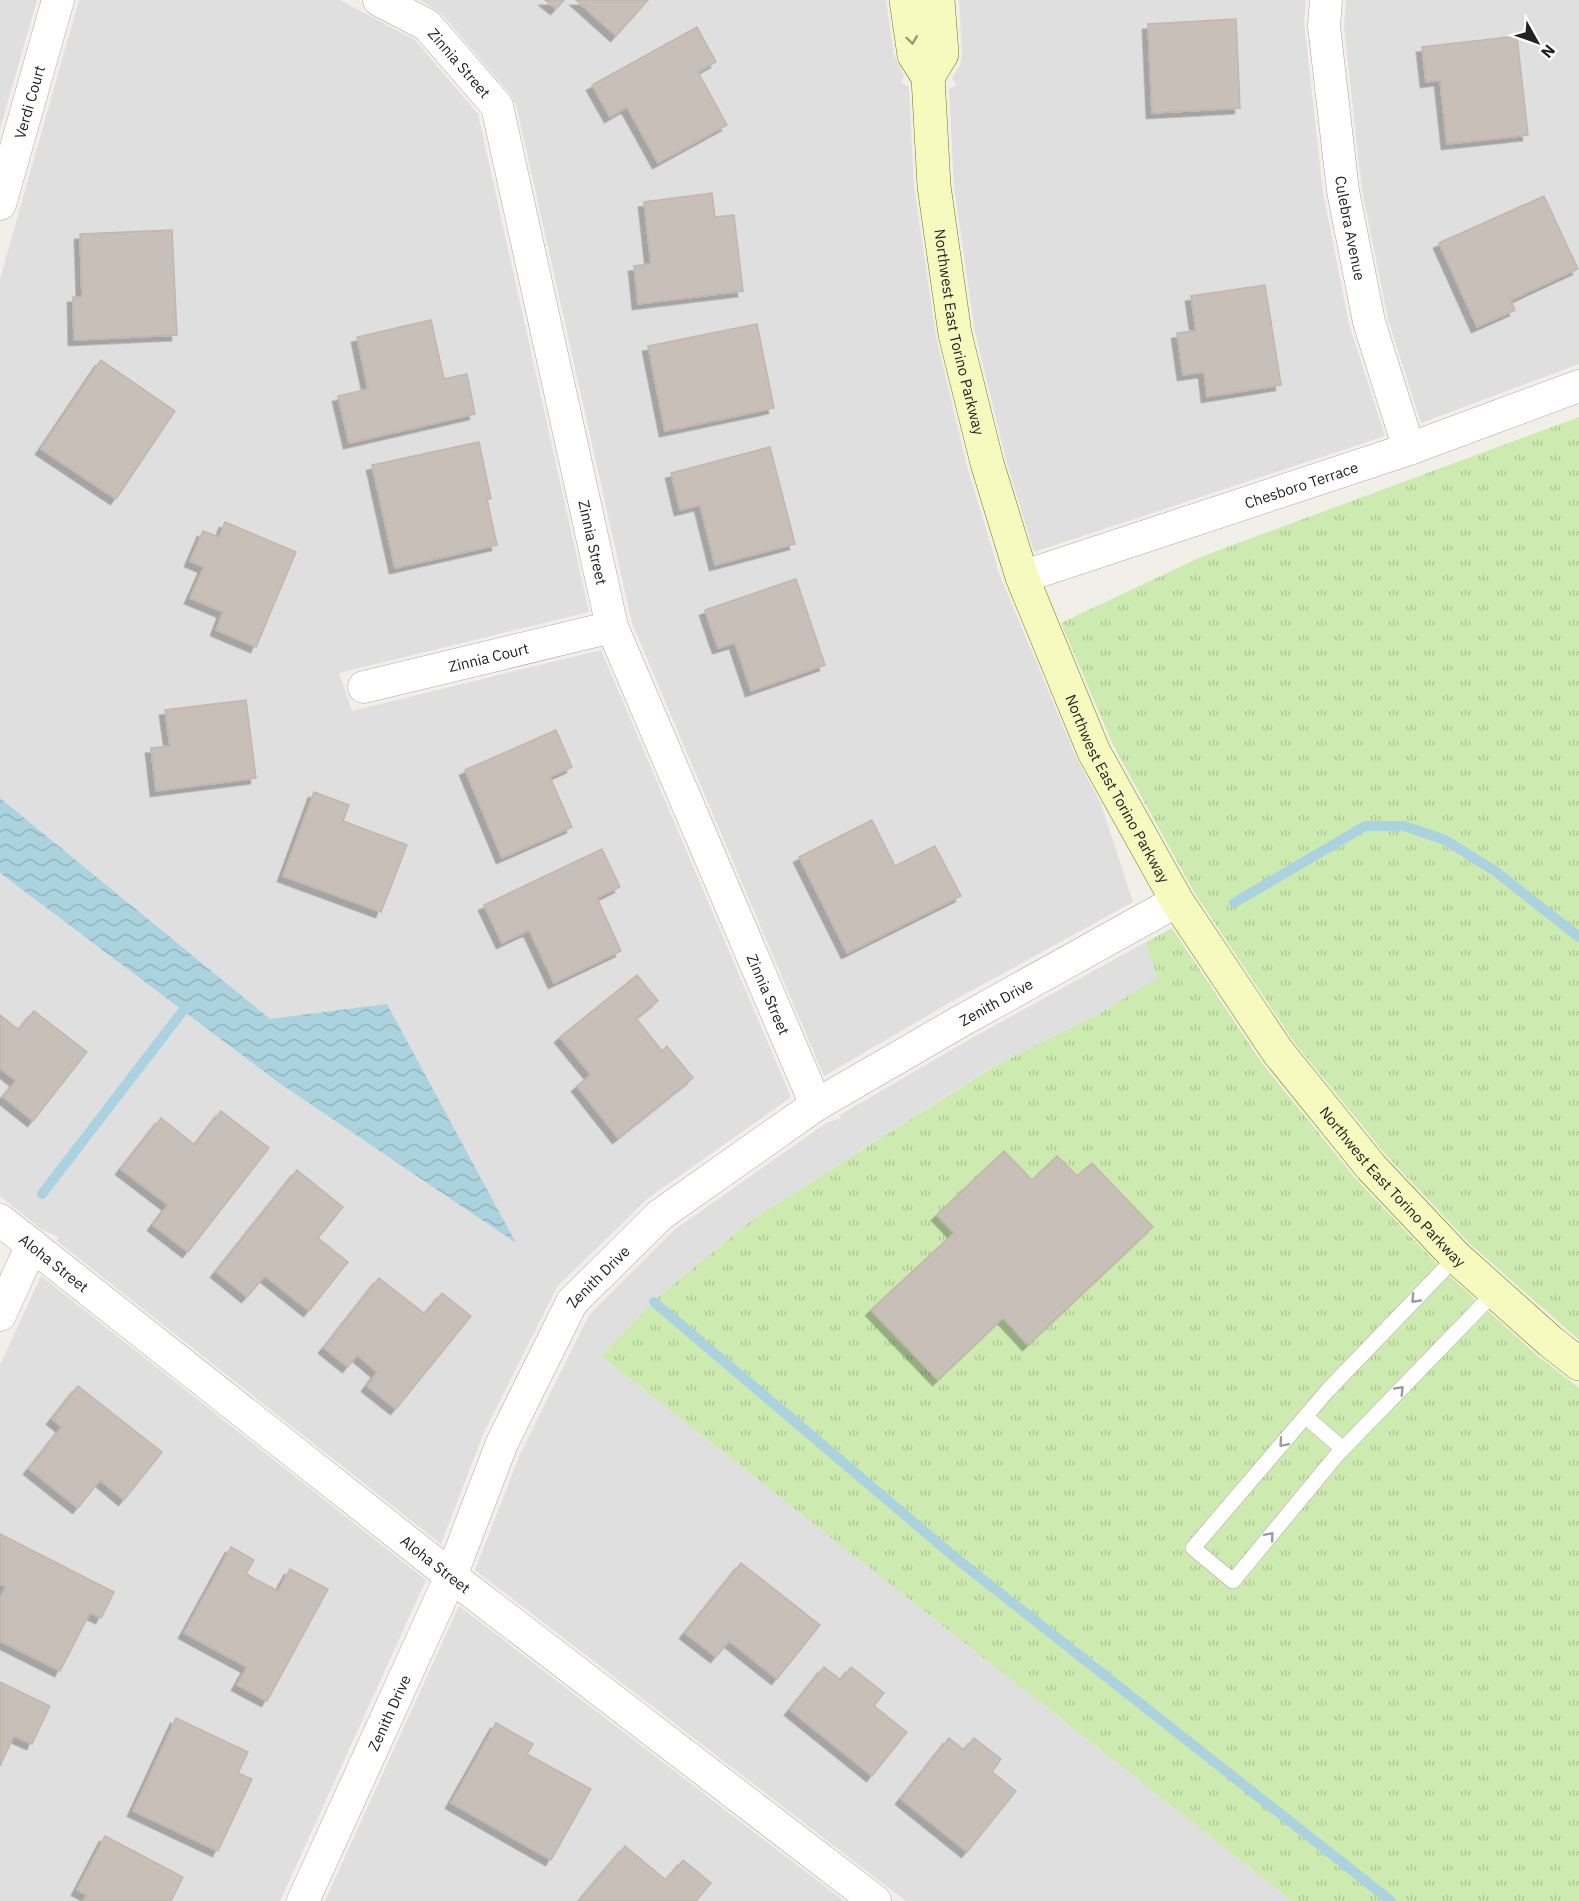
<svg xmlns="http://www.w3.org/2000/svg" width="1579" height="1901" viewBox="0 0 1579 1901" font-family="'IBM Plex Sans',sans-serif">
<defs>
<pattern id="grass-tufts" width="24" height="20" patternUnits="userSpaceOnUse" patternTransform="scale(1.5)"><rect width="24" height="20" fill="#cdebb0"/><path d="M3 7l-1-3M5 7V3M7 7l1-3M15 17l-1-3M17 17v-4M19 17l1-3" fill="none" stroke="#b0c997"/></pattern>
<pattern id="water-waves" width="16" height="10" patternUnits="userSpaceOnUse" patternTransform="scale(1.5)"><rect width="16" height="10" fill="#aad3df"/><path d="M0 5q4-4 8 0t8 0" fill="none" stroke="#92b5bf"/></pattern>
<filter id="shadow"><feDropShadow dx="-5.5" dy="5.5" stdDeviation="0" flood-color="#0004"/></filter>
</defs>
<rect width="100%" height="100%" fill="#f2efe9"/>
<path fill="#e0dfdf" d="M 0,0 L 37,0 L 0,129 Z
M 79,0 L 340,0 L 415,40 L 478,114 L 589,612 L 339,673 L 352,711 L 601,650 L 791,1097 L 647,1199 L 557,1287 L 484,1432 L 441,1544 L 57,1241 L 58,1237 L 41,1229 L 0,1196 L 0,873 L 279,1083 L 515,1242 L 387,1005 L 270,1020 L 0,798 L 0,279 Z
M 420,0 L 886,0 L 894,55 L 904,75 L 901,82 L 909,87 L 914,187 L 936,336 L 967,466 L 997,565 L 996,566 L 1076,757 L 1101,804 L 1133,902 L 949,1003 L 824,1076 L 632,623 L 516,104 L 511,95 L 441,13 Z
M 959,0 L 1306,0 L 1304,22 L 1323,193 L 1349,324 L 1385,436 L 1034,552 L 1006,460 L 975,332 L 954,187 L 949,89 L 956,85 L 952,78 L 960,65 L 962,55 Z
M 1346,0 L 1579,0 L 1579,364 L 1421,423 L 1388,319 L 1362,190 L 1344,27 Z
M 1146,942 L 1158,978 L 1097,1015 L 995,1065 L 753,1219 L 657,1298 L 601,1356 L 1292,1901 L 906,1901 L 475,1570 L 521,1452 L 589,1315 L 674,1230 L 826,1123 L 841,1118 L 840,1115 L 972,1038 Z
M 41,1276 L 426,1580 L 280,1901 L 0,1901 L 0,1365 Z
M 459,1606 L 844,1901 L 325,1901 Z"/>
<path fill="url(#grass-tufts)" d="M 1579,417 L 1579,1340 L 1469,1243 L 1386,1155 L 1294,1042 L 1194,892 L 1113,745 L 1061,623 L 1203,556 Z
M 1172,928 L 1262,1063 L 1355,1178 L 1443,1270 L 1539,1357 L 1579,1388 L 1579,1901 L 1292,1901 L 601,1356 L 657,1298 L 753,1219 L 996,1065 L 1097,1015 L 1157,978 L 1146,942 Z"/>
<path fill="url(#water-waves)" d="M 0,798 L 270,1019 L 387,1004 L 516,1243 L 279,1083 L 0,873 Z"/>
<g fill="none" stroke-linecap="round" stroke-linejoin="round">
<path stroke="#aad3df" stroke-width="10" d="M 1234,903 L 1365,826 L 1404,826 L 1445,840 L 1495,871 L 1579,937
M 42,1194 L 185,1008
M 654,1302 L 958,1560 L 1391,1901"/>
</g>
<path fill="#c7bfb8" stroke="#c4b6ab" stroke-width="1.5" filter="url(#shadow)" d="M 545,0 L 564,0 L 556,9 Z
M 576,0 L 648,0 L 616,36 Z
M 1236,19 L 1240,108 L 1152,113 L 1148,24 Z
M 697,27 L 716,62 L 698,72 L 727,125 L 658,163 L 627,107 L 610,117 L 592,85 Z
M 1517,36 L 1528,135 L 1447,144 L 1440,80 L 1426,82 L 1422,47 Z
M 712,193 L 715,217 L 734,215 L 743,291 L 638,304 L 634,266 L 651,264 L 644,202 Z
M 1544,196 L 1578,269 L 1511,300 L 1515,310 L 1477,327 L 1439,243 Z
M 172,230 L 177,335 L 74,340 L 73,297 L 82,297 L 80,234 Z
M 1265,285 L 1281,385 L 1207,397 L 1204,372 L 1183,375 L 1177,333 L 1196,331 L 1191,296 Z
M 431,320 L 444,379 L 467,374 L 475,414 L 349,443 L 338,396 L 368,389 L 357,337 Z
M 757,324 L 774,408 L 665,431 L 648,346 Z
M 101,360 L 175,411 L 116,499 L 41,449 Z
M 479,442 L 491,499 L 487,499 L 497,545 L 395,568 L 372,465 Z
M 770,447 L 795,544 L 715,565 L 700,505 L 680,510 L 671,473 Z
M 225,522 L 296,552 L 256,647 L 216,630 L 223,612 L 190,598 L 204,567 L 190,561 L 203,531 L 219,537 Z
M 796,579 L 825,665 L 751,691 L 735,643 L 718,648 L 705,610 Z
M 246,700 L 256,778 L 156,791 L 151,748 L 170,746 L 165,710 Z
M 556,730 L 572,767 L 550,777 L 572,827 L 502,858 L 465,770 Z
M 314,792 L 349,805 L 343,821 L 407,845 L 381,912 L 283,876 Z
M 872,820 L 895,866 L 935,846 L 961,896 L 847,953 L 799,857 Z
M 602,849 L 620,887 L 597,898 L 621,951 L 554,983 L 529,930 L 502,943 L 484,905 Z
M 637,975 L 658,1001 L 636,1018 L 662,1051 L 667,1046 L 693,1078 L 618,1138 L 577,1086 L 591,1075 L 560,1037 Z
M 34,1011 L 87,1052 L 33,1121 L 3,1097 L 16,1081 L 0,1068 L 0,1015 L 19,1030 Z
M 221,1111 L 269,1148 L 188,1252 L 153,1225 L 168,1205 L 121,1169 L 161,1118 L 195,1145 Z
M 1004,1151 L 1032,1180 L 1057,1156 L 1077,1176 L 1092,1163 L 1153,1227 L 1028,1345 L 1003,1318 L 938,1380 L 871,1310 L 954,1233 L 937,1215 Z
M 297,1170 L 343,1207 L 318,1238 L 348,1262 L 309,1311 L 265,1276 L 247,1297 L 216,1272 Z
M 379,1278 L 425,1314 L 442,1293 L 471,1316 L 396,1409 L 367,1386 L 377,1372 L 357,1355 L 348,1367 L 324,1348 Z
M 78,1386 L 162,1452 L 124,1500 L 100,1480 L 78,1508 L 29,1469 L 62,1427 L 52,1419 Z
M 0,1534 L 114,1592 L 101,1618 L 90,1613 L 60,1671 L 0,1641 L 0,1598 L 6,1587 L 0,1584 Z
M 231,1547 L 254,1560 L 246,1574 L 278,1591 L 290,1569 L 328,1589 L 267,1701 L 237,1685 L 247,1667 L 184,1633 Z
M 741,1563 L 820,1625 L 777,1679 L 729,1641 L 716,1657 L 685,1633 Z
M 824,1667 L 841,1680 L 851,1667 L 884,1693 L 874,1706 L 907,1732 L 872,1776 L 790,1710 Z
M 0,1682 L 50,1706 L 32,1744 L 14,1736 L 0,1766 Z
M 176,1718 L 248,1752 L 238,1773 L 252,1779 L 218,1851 L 133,1811 Z
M 496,1723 L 533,1744 L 527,1754 L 591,1789 L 551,1860 L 451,1803 Z
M 949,1738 L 964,1750 L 974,1738 L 1001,1759 L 992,1772 L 1016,1791 L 967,1852 L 901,1799 Z
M 105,1836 L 183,1877 L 171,1901 L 83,1901 L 87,1895 L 77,1890 Z
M 625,1846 L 666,1880 L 683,1860 L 711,1883 L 696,1901 L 579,1901 Z"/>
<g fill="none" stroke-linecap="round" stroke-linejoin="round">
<defs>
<path id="lane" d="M 1456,1257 L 1328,1390 L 1193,1548 L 1233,1581 L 1336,1456 L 1495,1292
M 1306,1417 L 1343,1449"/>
<g id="street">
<path id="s1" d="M 379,0 L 427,25 L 497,106 L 612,627 L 816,1105"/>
<path id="s2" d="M 1326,0 L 1324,26 L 1343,191 L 1369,322 L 1409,449"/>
<path id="s3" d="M 0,204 L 58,0"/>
<path id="s4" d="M 1022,577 L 1409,449 L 1579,386"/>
<path id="s5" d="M 364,687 L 612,627"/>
<path id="s6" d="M 0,1220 L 451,1576 L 875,1901"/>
<path d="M 0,1315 L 32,1245"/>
<path id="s7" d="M 303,1901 L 451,1576 L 502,1443 L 572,1302 L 660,1215 L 816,1105 L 961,1021 L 1177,901"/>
</g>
<g id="secondary">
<path id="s8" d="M 906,0 L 914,55 L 928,77 L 934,186 L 955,334 L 987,463 L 1022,577 L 1094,752 L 1177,901 L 1278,1052 L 1371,1167 L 1456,1257 L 1551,1342 L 1579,1364"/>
<path d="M 928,77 L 942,54 L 938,0"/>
</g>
</defs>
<use href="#lane" stroke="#a9a9a9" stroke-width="16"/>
<use href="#street" stroke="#a9a9a9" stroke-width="33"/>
<use href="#secondary" stroke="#707d05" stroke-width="34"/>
<use href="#lane" stroke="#fff" stroke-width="15"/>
<use href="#street" stroke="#fff" stroke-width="32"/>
<use href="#secondary" stroke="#f7fabf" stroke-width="33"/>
</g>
<defs><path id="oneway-chevron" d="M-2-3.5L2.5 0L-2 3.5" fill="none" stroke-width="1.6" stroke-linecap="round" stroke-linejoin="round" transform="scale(1.5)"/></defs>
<use stroke="#979978" href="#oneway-chevron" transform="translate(912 40) rotate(82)"/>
<g stroke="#9c9c9c">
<use href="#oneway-chevron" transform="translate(1415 1299) rotate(134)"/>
<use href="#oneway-chevron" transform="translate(1400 1390) rotate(-46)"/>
<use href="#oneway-chevron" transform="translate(1283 1443) rotate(131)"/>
<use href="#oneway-chevron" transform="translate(1270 1536) rotate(-50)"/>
</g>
<g text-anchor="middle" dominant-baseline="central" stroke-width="5" stroke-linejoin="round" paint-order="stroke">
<g font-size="15" fill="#222" stroke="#fff">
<text stroke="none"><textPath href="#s1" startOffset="104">Zinnia Street</textPath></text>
<text stroke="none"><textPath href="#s3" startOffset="106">Verdi Court</textPath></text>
<text stroke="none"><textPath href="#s2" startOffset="230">Culebra Avenue</textPath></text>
<text stroke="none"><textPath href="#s8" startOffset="339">Northwest East Torino Parkway</textPath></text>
<text stroke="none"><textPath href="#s4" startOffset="294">Chesboro Terrace</textPath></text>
<text stroke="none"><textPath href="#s1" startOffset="608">Zinnia Street</textPath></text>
<text stroke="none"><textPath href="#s5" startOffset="128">Zinnia Court</textPath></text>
<text stroke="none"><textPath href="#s8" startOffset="825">Northwest East Torino Parkway</textPath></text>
<text stroke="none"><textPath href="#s1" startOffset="1094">Zinnia Street</textPath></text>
<text stroke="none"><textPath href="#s7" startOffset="1179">Zenith Drive</textPath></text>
<text stroke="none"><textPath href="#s8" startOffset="1311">Northwest East Torino Parkway</textPath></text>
<text stroke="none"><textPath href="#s6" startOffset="69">Aloha Street</textPath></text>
<text stroke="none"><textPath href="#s7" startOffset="693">Zenith Drive</textPath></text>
<text stroke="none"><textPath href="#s6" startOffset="555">Aloha Street</textPath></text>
<text stroke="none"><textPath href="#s7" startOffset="207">Zenith Drive</textPath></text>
</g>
</g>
<g transform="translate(1537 42) rotate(130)" stroke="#ffffff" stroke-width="4.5" paint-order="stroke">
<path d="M0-4.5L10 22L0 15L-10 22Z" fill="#222222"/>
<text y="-9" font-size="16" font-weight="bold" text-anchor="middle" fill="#222222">N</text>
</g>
</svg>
